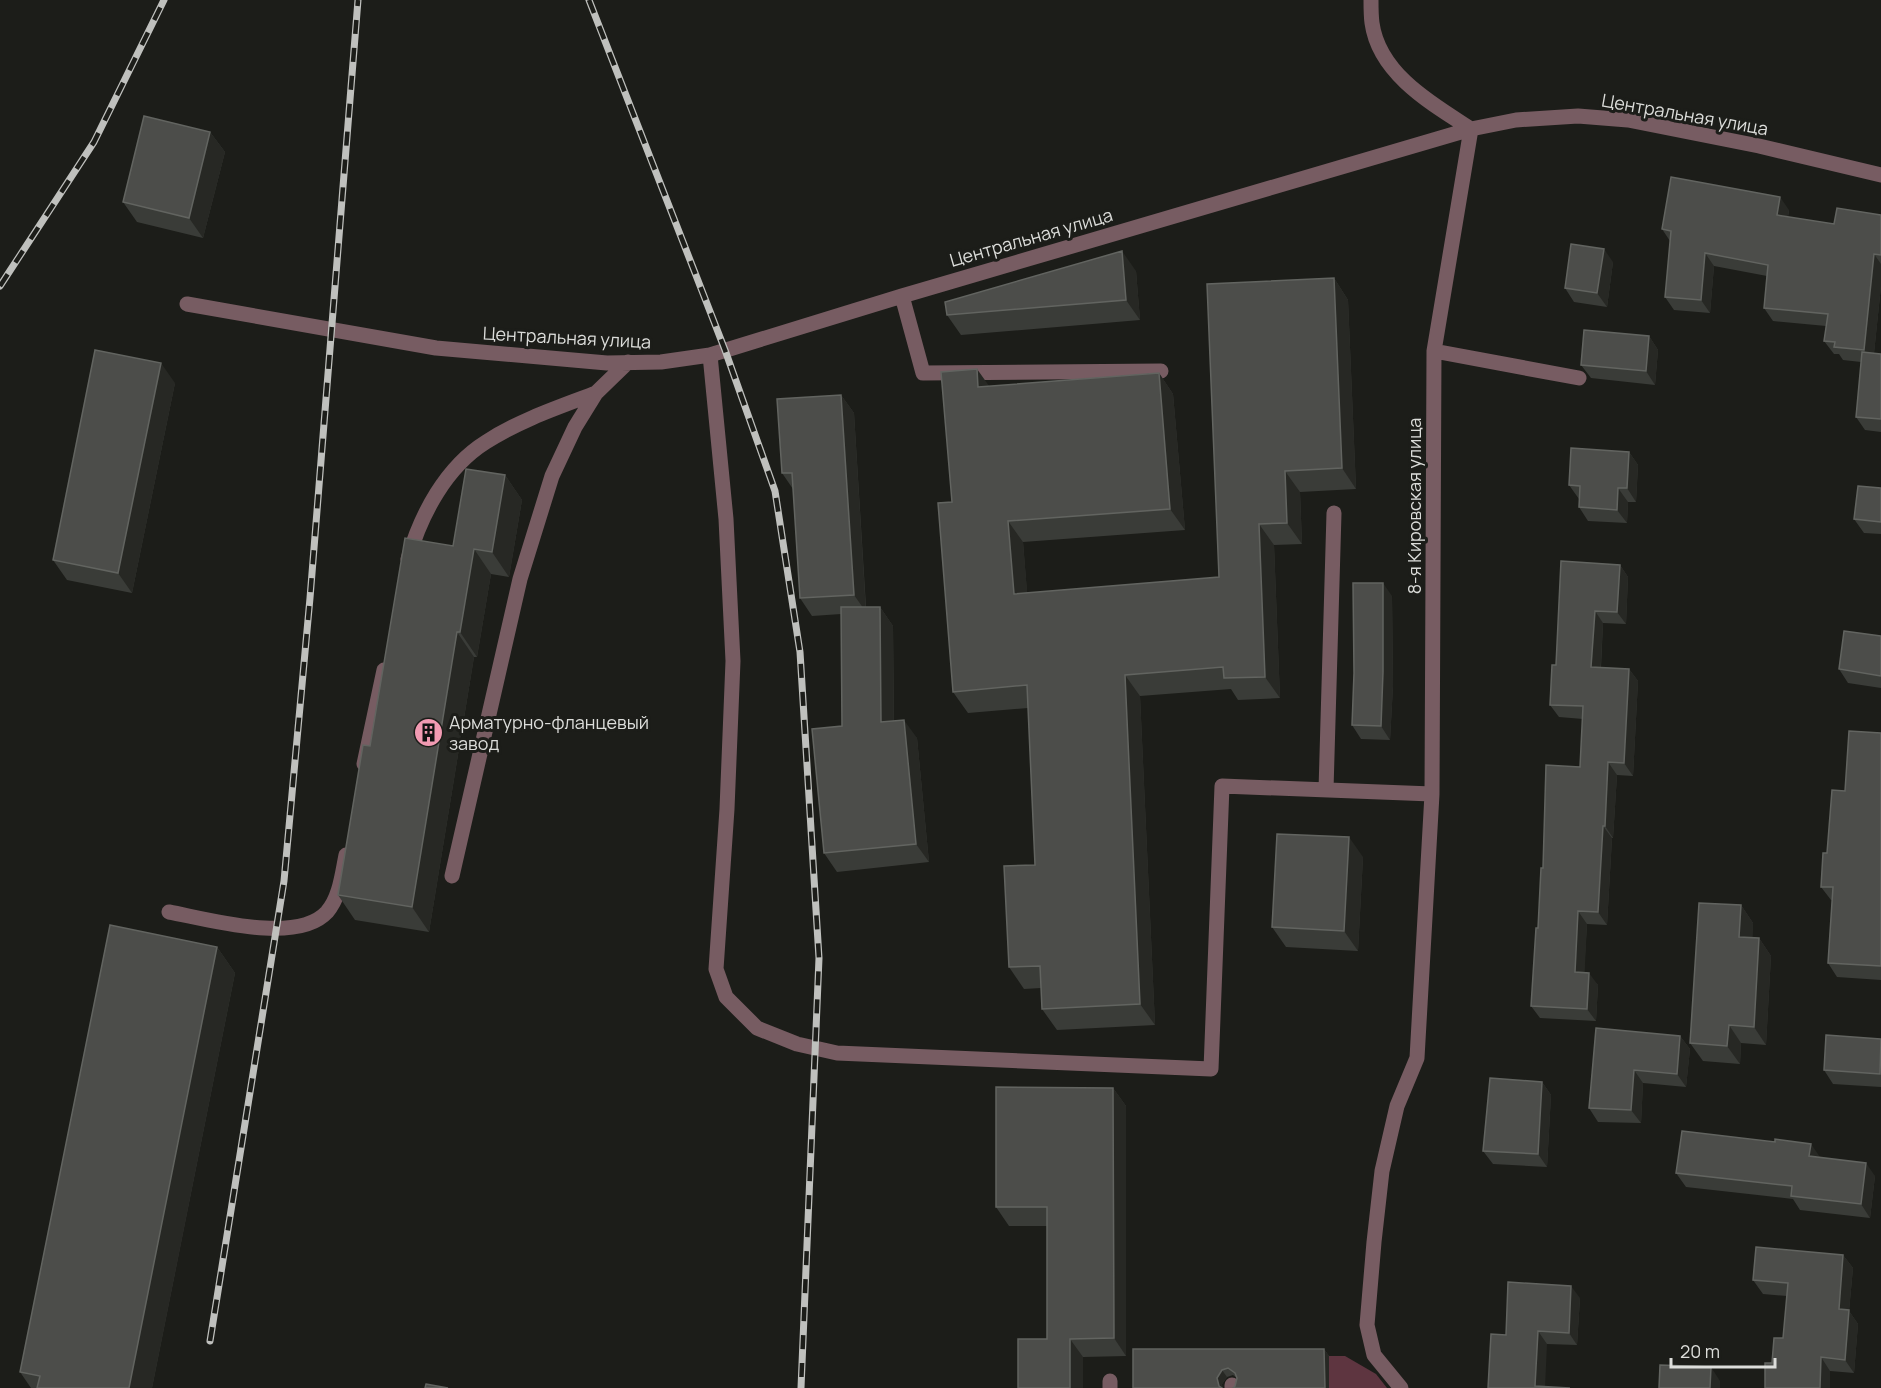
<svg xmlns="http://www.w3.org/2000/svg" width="1881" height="1388" viewBox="0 0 1881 1388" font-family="Manrope,sans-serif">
<rect width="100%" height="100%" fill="#1c1d19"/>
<path fill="#5e3540" d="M 1329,1356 L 1345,1356 L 1376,1374 L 1387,1388 L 1329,1388 Z"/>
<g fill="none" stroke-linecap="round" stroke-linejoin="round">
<path stroke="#775c62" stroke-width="15" d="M 1371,0 C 1371,8 1371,16 1372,23 C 1379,74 1432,104 1471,129 L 1434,351 L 1432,794 L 1417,1058 L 1397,1106 L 1382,1171 L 1374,1242 L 1367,1325 L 1374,1355 L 1401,1388
M 902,296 L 923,373 L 1161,371
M 187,304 L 436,348 L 607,363 L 661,362 L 710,355 L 902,296 L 1471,129 L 1516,120 L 1578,116 L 1628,120 L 1759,146 L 1881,175
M 1434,351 L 1579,378
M 710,355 L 726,519 L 733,661 L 727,809 L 716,969 L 726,997 L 757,1028 L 797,1044 L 837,1053 L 1211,1069 L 1222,786 L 1432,794
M 408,559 C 421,514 446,467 486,442 C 520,420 559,407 596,393
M 364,764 L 384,670
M 1326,790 L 1334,513
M 452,876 L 520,579 L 552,476 L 575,427 L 596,393 L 628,362
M 169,912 C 207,919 297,945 327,912 C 340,897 342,874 346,855
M 1110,1381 L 1110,1388
M 1232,1385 L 1232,1388"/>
<defs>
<path id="rail" d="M 589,0 L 725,350 L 775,491 L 800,652 L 819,958 L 801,1388
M 0,286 L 94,142 L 164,0
M 210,1341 L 284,881 L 310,598 L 358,0"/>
</defs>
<use href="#rail" stroke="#bfc0bd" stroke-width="7"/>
<use href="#rail" stroke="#1c1d19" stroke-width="4.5" stroke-dasharray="14" stroke-linecap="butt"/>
</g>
<path fill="#3a3c38" d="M 210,132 L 225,152 L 203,238 L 137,222 L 123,202 Z
M 1789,210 L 1788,217 L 1834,224 L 1881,215 L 1881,286 L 1874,353 L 1881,354 L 1881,432 L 1865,430 L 1856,417 L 1861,362 L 1843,360 L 1839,354 L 1834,354 L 1824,341 L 1826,326 L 1773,321 L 1764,308 L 1767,276 L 1714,266 L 1710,313 L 1674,310 L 1665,297 L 1670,241 L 1662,229 Z
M 1613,262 L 1607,307 L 1574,302 L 1565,288 Z
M 1136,271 L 1140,320 L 961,335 L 947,315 Z
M 1334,278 L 1348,300 L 1356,489 L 1300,492 L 1302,544 L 1274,545 L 1280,698 L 1238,700 L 1231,689 L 1140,696 L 1155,1025 L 1057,1030 L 1042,1009 L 1041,988 L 1024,989 L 1009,967 L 1035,865 L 1028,708 L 968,713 L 953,692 L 952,502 L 989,387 L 1159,373 L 1173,394 L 1185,530 L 1023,542 L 1027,593 L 1219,577 Z
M 1649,336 L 1658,350 L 1655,385 L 1591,378 L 1581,365 Z
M 175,383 L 132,593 L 67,580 L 53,560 Z
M 841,395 L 854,413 L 866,607 L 880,607 L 893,626 L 894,721 L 917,738 L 929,862 L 837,872 L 824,853 L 842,726 L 841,614 L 812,616 L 800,598 L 793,489 L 782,473 Z
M 1629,452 L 1638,465 L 1636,502 L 1628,502 L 1627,523 L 1588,521 L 1579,507 L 1579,499 L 1569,485 Z
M 505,475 L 522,500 L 509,577 L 491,574 L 477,657 L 474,657 L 429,932 L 355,920 L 338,895 L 370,746 L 453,546 Z
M 1881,488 L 1881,534 L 1864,533 L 1854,519 Z
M 1620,565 L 1628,577 L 1626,624 L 1603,623 L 1601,667 L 1629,669 L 1638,681 L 1633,776 L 1617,775 L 1613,838 L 1612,838 L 1607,925 L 1587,924 L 1584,972 L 1598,985 L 1596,1021 L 1540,1018 L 1531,1006 L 1543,868 L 1580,767 L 1583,719 L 1559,717 L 1550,705 L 1556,665 Z
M 1392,596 L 1393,686 L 1390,740 L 1361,739 L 1352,725 L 1354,673 Z
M 1881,636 L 1881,688 L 1848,683 L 1839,669 Z
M 1881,733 L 1881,980 L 1837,977 L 1828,963 L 1832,900 L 1831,900 L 1821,887 L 1845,791 Z
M 1363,857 L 1358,951 L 1286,947 L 1272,927 Z
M 1741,905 L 1753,923 L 1752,938 L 1759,938 L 1771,956 L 1766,1045 L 1741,1043 L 1740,1064 L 1703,1061 L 1690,1043 Z
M 217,947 L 235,973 L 152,1388 L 31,1388 L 20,1372 Z
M 1596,1028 L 1680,1036 L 1690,1049 L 1686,1087 L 1643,1083 L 1641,1123 L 1598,1122 L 1589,1108 Z
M 1881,1039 L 1881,1087 L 1833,1084 L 1824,1070 Z
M 1542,1082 L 1551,1095 L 1547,1167 L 1493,1164 L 1483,1151 Z
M 1113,1088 L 1126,1106 L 1126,1356 L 1083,1357 L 1083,1388 L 1018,1388 L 1047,1339 L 1047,1226 L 1009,1226 L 996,1207 Z
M 1820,1157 L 1875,1176 L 1870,1218 L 1800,1210 L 1793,1199 L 1686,1187 L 1676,1173 Z
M 1843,1255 L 1853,1268 L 1849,1311 L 1858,1324 L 1854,1373 L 1830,1371 L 1830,1388 L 1765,1388 L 1772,1363 L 1783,1338 L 1787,1296 L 1763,1294 L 1753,1280 Z
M 1580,1298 L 1577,1345 L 1547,1344 L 1488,1388 L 1506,1335 Z
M 1133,1349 L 1324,1349 L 1329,1356 L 1235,1386 L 1237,1378 L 1233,1375 L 1227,1377 L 1222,1384 Z"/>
<path fill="#272824" d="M 210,132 L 225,152 L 203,238 L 189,218 Z
M 1780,197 L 1789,210 L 1786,228 L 1777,215 Z
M 1604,249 L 1613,262 L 1607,307 L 1597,293 Z
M 1122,251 L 1136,271 L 1140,320 L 1126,300 Z
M 1705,253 L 1714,266 L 1710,313 L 1701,300 Z
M 1874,254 L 1881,264 L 1881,286 L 1873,363 L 1864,350 Z
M 1334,278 L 1348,300 L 1356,489 L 1342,468 Z
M 1649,336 L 1658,350 L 1655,385 L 1646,371 Z
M 161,363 L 175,383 L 132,593 L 118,573 Z
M 977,369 L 992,390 L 978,387 Z
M 1159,373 L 1173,394 L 1185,530 L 1170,509 Z
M 841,395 L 854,413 L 866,612 L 854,595 Z
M 1629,452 L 1638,465 L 1636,502 L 1627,488 Z
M 1285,471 L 1300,492 L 1302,544 L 1287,523 Z
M 505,475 L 522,500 L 509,577 L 492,552 Z
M 1618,488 L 1628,502 L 1627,523 L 1617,510 Z
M 1008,521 L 1023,542 L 1029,615 L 1014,594 Z
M 1259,524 L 1274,545 L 1280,698 L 1265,677 Z
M 474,549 L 491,574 L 477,657 L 460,632 Z
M 1620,565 L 1628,577 L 1626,624 L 1617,612 Z
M 1383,583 L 1392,596 L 1393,686 L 1390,740 L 1381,726 Z
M 880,607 L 893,626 L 894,740 L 881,722 Z
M 1595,611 L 1603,623 L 1600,679 L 1591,667 Z
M 457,632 L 474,657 L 429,932 L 412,907 Z
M 1629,669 L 1638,681 L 1633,776 L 1624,763 Z
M 1125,675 L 1140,696 L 1155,1025 L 1140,1004 Z
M 904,720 L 917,738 L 929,862 L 916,844 Z
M 1608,762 L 1617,775 L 1613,838 L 1605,826 Z
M 1603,826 L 1612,838 L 1607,925 L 1598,912 Z
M 1349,837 L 1363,857 L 1358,951 L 1344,931 Z
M 1741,905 L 1753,923 L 1752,955 L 1739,937 Z
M 1578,911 L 1587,924 L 1584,984 L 1575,972 Z
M 1759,938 L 1771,956 L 1766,1045 L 1754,1027 Z
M 217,947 L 235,973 L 152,1388 L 129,1388 Z
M 1589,973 L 1598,985 L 1596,1021 L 1587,1009 Z
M 1729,1025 L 1741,1043 L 1740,1064 L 1727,1046 Z
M 1680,1036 L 1690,1049 L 1686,1087 L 1677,1074 Z
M 1634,1070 L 1643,1083 L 1641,1123 L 1631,1110 Z
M 1542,1082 L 1551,1095 L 1547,1167 L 1538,1154 Z
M 1113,1088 L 1126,1106 L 1126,1356 L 1114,1338 Z
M 1811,1144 L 1820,1157 L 1809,1156 Z
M 1866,1163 L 1875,1176 L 1870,1218 L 1861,1204 Z
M 1843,1255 L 1853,1268 L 1849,1311 L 1858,1324 L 1854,1373 L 1845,1360 L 1839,1309 Z
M 1571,1286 L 1580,1298 L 1577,1345 L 1569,1333 Z
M 1538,1331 L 1547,1344 L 1545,1388 L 1535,1386 Z
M 1070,1339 L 1083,1357 L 1083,1388 L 1070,1388 Z
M 1324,1349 L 1329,1356 L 1329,1388 L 1325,1388 Z
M 1821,1357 L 1830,1371 L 1830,1388 L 1820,1388 Z
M 1711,1367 L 1720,1381 L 1720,1388 L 1710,1388 Z
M 1222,1370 L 1227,1377 L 1222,1384 L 1223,1388 L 1219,1386 L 1217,1378 Z"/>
<path fill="#4c4d4a" stroke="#626460" stroke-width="1.5" d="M 144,116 L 210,132 L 189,218 L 123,202 Z
M 1671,177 L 1780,197 L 1777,215 L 1834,224 L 1837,208 L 1881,215 L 1881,255 L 1874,254 L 1864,350 L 1834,347 L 1835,342 L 1824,341 L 1828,314 L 1764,308 L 1768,265 L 1705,253 L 1701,300 L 1665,297 L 1671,231 L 1662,229 Z
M 1571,244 L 1604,249 L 1597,293 L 1565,288 Z
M 1122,251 L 1126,300 L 947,315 L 945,302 Z
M 1334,278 L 1342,468 L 1285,471 L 1287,523 L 1259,524 L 1265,677 L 1224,678 L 1223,667 L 1125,675 L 1140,1004 L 1042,1009 L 1040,966 L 1009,967 L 1004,866 L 1035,865 L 1027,685 L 953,692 L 938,503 L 952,502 L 941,372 L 977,369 L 978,387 L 1159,373 L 1170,509 L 1008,521 L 1014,594 L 1219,577 L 1207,284 Z
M 1584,330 L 1649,336 L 1646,371 L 1581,365 Z
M 95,350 L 161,363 L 118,573 L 53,560 Z
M 1862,352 L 1881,354 L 1881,419 L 1856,417 Z
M 841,395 L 854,595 L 800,598 L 792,473 L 782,473 L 777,399 Z
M 1571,448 L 1629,452 L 1627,488 L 1618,488 L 1617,510 L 1579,507 L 1580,486 L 1569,485 Z
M 466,469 L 505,475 L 492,552 L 474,549 L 460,632 L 457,632 L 412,907 L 338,895 L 363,745 L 370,746 L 405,538 L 453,546 Z
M 1858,486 L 1881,488 L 1881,522 L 1854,519 Z
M 1561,561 L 1620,565 L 1617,612 L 1595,611 L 1591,667 L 1629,669 L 1624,763 L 1608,762 L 1605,826 L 1603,826 L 1598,912 L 1578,911 L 1575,972 L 1589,973 L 1587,1009 L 1531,1006 L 1536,928 L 1538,928 L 1541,868 L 1543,868 L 1546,765 L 1580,767 L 1583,706 L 1550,705 L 1552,665 L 1556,665 Z
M 1353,583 L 1383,583 L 1383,672 L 1381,726 L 1352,725 L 1354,673 Z
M 841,607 L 880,607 L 881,722 L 904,720 L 916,844 L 824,853 L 812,729 L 842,726 Z
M 1844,631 L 1881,636 L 1881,676 L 1839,669 Z
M 1849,731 L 1881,733 L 1881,966 L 1828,963 L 1833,887 L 1821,887 L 1823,853 L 1827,853 L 1832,790 L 1845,791 Z
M 1277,834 L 1349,837 L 1344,931 L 1272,927 Z
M 1699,903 L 1741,905 L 1739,937 L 1759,938 L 1754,1027 L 1729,1025 L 1727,1046 L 1690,1043 Z
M 110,925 L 217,947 L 129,1388 L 37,1388 L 40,1376 L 20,1372 Z
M 1596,1028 L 1680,1036 L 1677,1074 L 1634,1070 L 1631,1110 L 1589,1108 Z
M 1826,1035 L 1881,1039 L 1880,1074 L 1824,1070 Z
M 1490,1078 L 1542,1082 L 1538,1154 L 1483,1151 Z
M 996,1087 L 1113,1088 L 1114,1338 L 1070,1339 L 1070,1388 L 1018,1388 L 1018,1339 L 1047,1339 L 1047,1207 L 996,1207 Z
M 1682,1131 L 1775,1142 L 1775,1139 L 1811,1144 L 1809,1156 L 1866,1163 L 1861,1204 L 1791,1196 L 1792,1186 L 1676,1173 Z
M 1756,1247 L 1843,1255 L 1839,1309 L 1849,1310 L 1845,1360 L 1821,1357 L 1820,1388 L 1765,1388 L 1765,1363 L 1772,1363 L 1774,1338 L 1783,1338 L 1788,1283 L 1753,1280 Z
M 1508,1282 L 1571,1286 L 1569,1333 L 1538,1331 L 1535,1386 L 1570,1388 L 1488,1388 L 1491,1334 L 1506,1335 Z
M 1133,1349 L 1324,1349 L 1325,1388 L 1233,1388 L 1235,1386 L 1237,1378 L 1235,1373 L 1228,1368 L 1222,1370 L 1217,1378 L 1219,1386 L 1222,1388 L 1133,1388 Z
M 1660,1365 L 1711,1367 L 1710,1388 L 1659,1388 Z
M 426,1384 L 448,1388 L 425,1388 Z"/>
<defs>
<symbol id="building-disc" viewBox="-11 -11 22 22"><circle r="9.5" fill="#f19ab2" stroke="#1c1d19"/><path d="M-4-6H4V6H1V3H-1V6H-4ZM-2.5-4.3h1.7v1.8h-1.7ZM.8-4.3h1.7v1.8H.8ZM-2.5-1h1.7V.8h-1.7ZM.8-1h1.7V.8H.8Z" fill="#111"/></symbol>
</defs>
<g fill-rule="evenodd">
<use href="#building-disc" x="412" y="716" width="33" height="33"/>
</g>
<g text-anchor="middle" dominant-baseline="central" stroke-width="6" stroke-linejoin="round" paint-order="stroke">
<g font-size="18" fill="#dcddda" stroke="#1c1d19">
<text transform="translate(1685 114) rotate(10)">Центральная улица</text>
<text transform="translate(1031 237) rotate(-16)">Центральная улица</text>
<text transform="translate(567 337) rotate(3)">Центральная улица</text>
<text transform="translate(1414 506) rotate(-90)">8-я Кировская улица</text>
</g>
<g font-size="18" fill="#dcddda" stroke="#1c1d19" text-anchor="start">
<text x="449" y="722">Арматурно-фланцевый<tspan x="449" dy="21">завод</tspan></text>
</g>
</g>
<path d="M1671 1358v9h104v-9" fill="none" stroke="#dcddda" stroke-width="3"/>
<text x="1680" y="1358" font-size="18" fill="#dcddda" stroke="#1c1d19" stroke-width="4.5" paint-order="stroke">20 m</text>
</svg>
